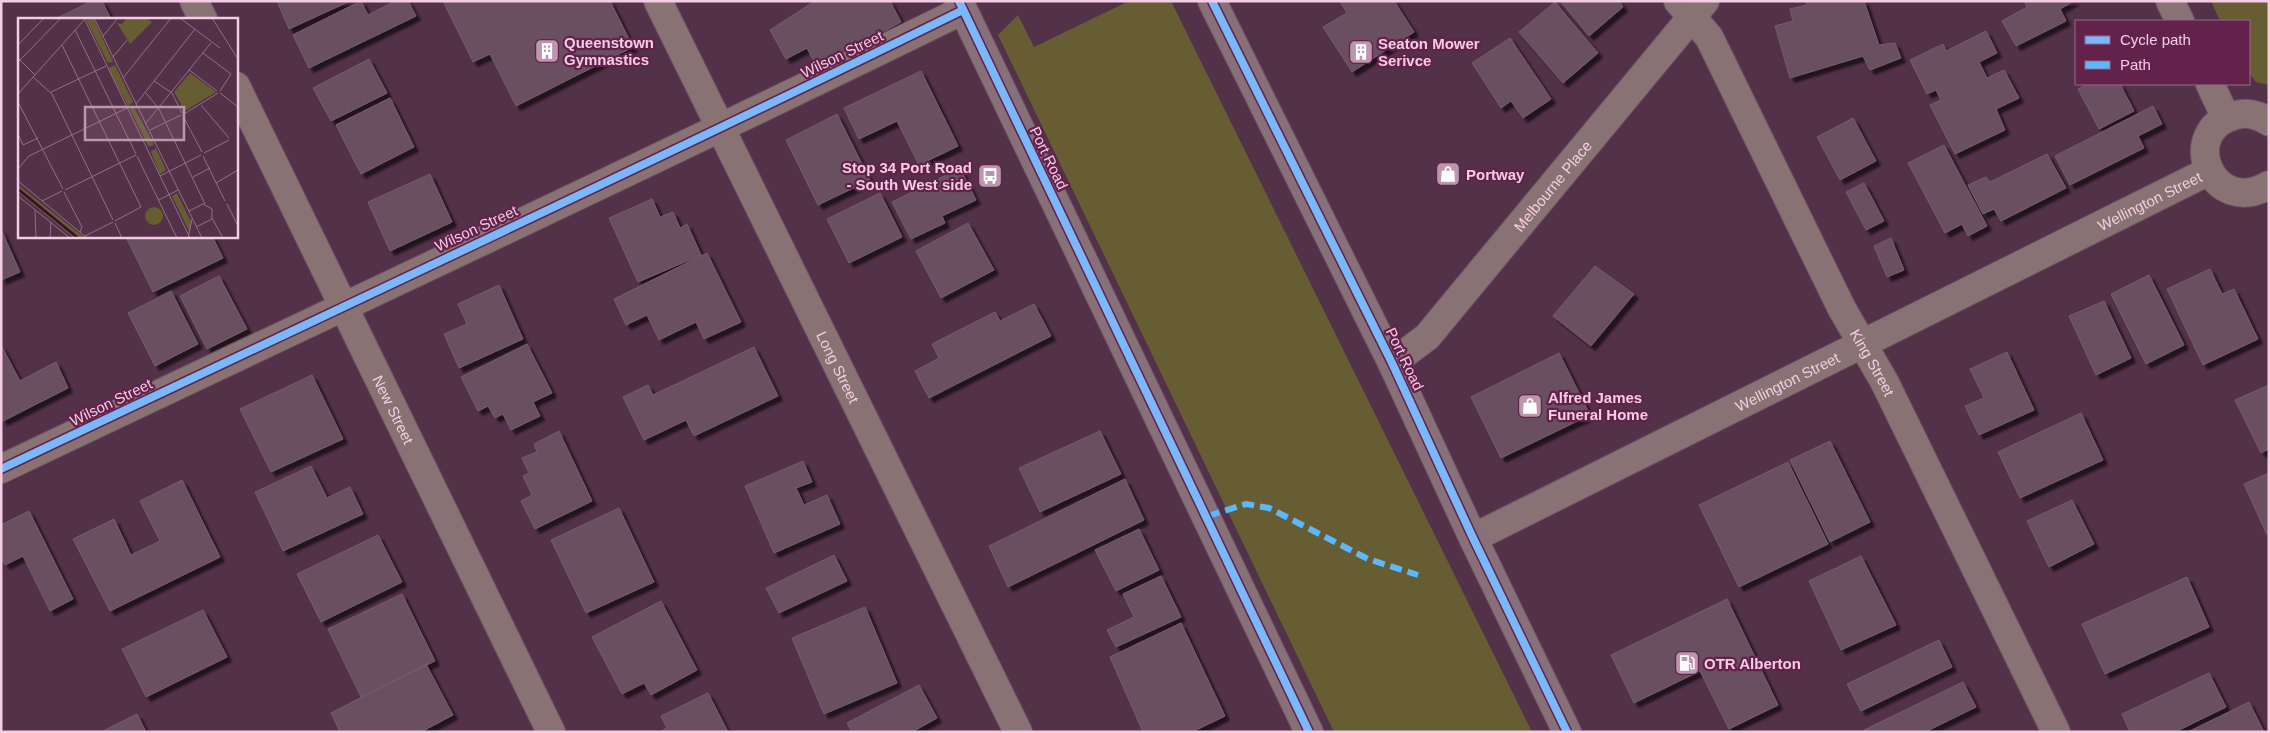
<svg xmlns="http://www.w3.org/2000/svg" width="2270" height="733" viewBox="0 0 2270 733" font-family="Helvetica,sans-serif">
<defs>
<filter id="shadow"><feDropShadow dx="4.5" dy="4.5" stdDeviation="1" flood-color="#0009"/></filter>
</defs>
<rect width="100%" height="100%" fill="#533148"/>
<path fill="#665d32" d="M 1129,1 L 1171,1 L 1532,732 L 1334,732 L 998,35 L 1018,15 L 1034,47 Z
M 2211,1 L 2269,1 L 2269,85 L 2256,82 L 2249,73 L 2249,21 L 2220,21 Z"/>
<path fill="#694f60" stroke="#775b6d" filter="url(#shadow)" d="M 92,1 L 102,1 L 111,19 L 55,19 Z
M 277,1 L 350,1 L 289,29 Z
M 361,1 L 368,15 L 395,1 L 408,1 L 416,16 L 309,68 L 293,35 Z
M 443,1 L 610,1 L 633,47 L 516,106 L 490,54 L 473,62 Z
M 815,1 L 890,1 L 901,22 L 817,67 L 807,48 L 786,59 L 770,30 Z
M 1340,1 L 1394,1 L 1414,32 L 1352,72 L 1323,27 L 1347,13 Z
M 1560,1 L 1619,1 L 1623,7 L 1589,36 Z
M 1806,1 L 1864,1 L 1879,45 L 1895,43 L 1901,58 L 1870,70 L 1863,56 L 1790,78 L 1775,26 L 1793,21 L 1790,9 L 1807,5 Z
M 2024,1 L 2074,1 L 2060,9 L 2066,21 L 2016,46 L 2002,21 L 2027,7 Z
M 1555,2 L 1598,53 L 1563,83 L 1519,32 Z
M 1986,31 L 1997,53 L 1979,62 L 1987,78 L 2004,70 L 2019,98 L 1996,109 L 2005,130 L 1955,154 L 1930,105 L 1941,100 L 1936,90 L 1927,94 L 1910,60 L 1943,44 L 1946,51 Z
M 1510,38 L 1551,99 L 1523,118 L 1511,101 L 1501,108 L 1472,63 Z
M 369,59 L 387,93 L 331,121 L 313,88 Z
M 921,71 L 958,146 L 919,165 L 897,121 L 859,139 L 844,108 Z
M 2088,84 L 2120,84 L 2134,111 L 2099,129 L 2078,89 Z
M 390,98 L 414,147 L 361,174 L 336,125 Z
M 2153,106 L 2162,124 L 2138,136 L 2144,148 L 2070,185 L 2055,156 Z
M 837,114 L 870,180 L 818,205 L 786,140 Z
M 1853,118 L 1876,161 L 1840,180 L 1817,137 Z
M 1944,145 L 1987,226 L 1968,236 L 1962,224 L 1945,233 L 1908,163 Z
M 2047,154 L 2066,188 L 2001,221 L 1994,209 L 1983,214 L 1968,185 L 1986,177 L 1990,182 Z
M 960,168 L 976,200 L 942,216 L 945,223 L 911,239 L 892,202 Z
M 430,174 L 452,222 L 390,251 L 368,202 Z
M 1864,183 L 1884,221 L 1866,230 L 1846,192 Z
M 880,193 L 902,237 L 849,263 L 827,219 Z
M 652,199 L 660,217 L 673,212 L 680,228 L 687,224 L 701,255 L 638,282 L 609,218 Z
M 968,223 L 994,270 L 941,298 L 916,251 Z
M 1,229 L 20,272 L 1,280 Z
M 212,236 L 223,258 L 153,292 L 126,237 Z
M 1891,238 L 1904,270 L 1887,277 L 1874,246 Z
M 707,253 L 741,322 L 704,339 L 696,322 L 659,340 L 647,315 L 626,325 L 614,299 Z
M 1595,266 L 1634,294 L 1591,346 L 1553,316 Z
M 2210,269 L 2222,294 L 2234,289 L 2258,339 L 2203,365 L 2167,289 Z
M 2149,275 L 2184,345 L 2146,364 L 2111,294 Z
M 219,276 L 247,329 L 207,349 L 180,296 Z
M 499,285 L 523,339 L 459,368 L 444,334 L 467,324 L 458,304 Z
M 171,291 L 198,344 L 155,366 L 128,313 Z
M 2104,301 L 2131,358 L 2096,375 L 2069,316 Z
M 1034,304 L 1051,336 L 929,398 L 915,371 L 939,358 L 932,344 L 995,312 L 1000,321 Z
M 527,344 L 552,393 L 533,402 L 540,416 L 511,430 L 503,414 L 495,418 L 488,406 L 478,411 L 461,377 Z
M 1,345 L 20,381 L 56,362 L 68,388 L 3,421 L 1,418 Z
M 754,347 L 778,396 L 694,436 L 686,420 L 644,440 L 623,397 L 648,385 L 653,395 Z
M 2007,352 L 2034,410 L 1979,435 L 1965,406 L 1984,398 L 1970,369 Z
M 1559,353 L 1590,415 L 1501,458 L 1471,397 Z
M 312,375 L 343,439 L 271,472 L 240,409 Z
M 2269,385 L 2269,449 L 2261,453 L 2235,400 Z
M 2081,413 L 2103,460 L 2020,498 L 1998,452 Z
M 559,431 L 592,501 L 535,529 L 521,501 L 532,495 L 523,476 L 529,473 L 522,458 L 537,452 L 534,444 Z
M 1100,431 L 1121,474 L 1040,512 L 1019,468 Z
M 1830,441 L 1870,522 L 1830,542 L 1790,460 Z
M 803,461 L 812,482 L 796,488 L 804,505 L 827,495 L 840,524 L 774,553 L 745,486 Z
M 1788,462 L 1828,544 L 1739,587 L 1699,505 Z
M 311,466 L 327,498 L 350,487 L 363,514 L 283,551 L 255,492 Z
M 2269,473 L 2269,534 L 2267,535 L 2244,484 Z
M 1125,479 L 1144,520 L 1008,587 L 989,546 Z
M 182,480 L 220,557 L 110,611 L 73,539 L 114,519 L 131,555 L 160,541 L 140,501 Z
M 2072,500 L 2094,544 L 2049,567 L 2027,521 Z
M 619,508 L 654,582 L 586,613 L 551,540 Z
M 29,511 L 73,599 L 50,611 L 23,556 L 5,565 L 1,557 L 1,525 Z
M 1139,529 L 1159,570 L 1116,591 L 1095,550 Z
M 378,535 L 402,582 L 321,622 L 297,574 Z
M 834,555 L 847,581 L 779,613 L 766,588 Z
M 1861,556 L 1896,625 L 1841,650 L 1809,581 Z
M 1161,576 L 1181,617 L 1116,647 L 1107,630 L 1134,617 L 1123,594 Z
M 2187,577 L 2209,627 L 2105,674 L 2082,624 Z
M 402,594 L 435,661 L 361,697 L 328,629 Z
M 1727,599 L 1778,705 L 1729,729 L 1700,671 L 1634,703 L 1611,655 Z
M 661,601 L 697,670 L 651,695 L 644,683 L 622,694 L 592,637 Z
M 865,607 L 897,683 L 824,714 L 792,638 Z
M 203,610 L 227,657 L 146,697 L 122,649 Z
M 1181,623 L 1225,716 L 1192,732 L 1143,732 L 1110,657 Z
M 1939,640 L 1952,667 L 1861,711 L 1847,684 Z
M 426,664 L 453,715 L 421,732 L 340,732 L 331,713 Z
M 2209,673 L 2226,707 L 2175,732 L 2130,732 L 2122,714 Z
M 1963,682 L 1976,707 L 1925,732 L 1866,732 L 1864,730 Z
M 919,685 L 937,718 L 912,732 L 852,732 L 847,723 Z
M 708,693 L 728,732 L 660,732 L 667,728 L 661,716 Z
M 2249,702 L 2264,732 L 2188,732 Z
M 137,714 L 146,732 L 101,732 Z"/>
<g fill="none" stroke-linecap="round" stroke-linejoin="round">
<defs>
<g id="minor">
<path d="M 194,1 L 203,19"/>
<path id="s1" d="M 658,1 L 1018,732"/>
<path id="s2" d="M 1678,1 L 1709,37 L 1842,309 L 1884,381 L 2056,732"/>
<path d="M 2170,1 L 2180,21"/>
<path d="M 2210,84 L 2226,118"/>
<path id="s3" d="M 236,86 L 551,732"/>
<path d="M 2269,122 C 2260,115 2247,112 2236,115 C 2176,130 2212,219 2269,185"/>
<path id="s4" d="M 1392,363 L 1427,337 L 1705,1"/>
<path d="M 1,469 C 322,316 644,167 963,10"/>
<path id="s5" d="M 1473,538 L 2209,171"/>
</g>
<path id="trunk" d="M 959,1 L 1309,732
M 1212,1 L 1392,363 L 1473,538 L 1567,732"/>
</defs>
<use href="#minor" stroke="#6e4f63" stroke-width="30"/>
<use href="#trunk" stroke="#6e4f63" stroke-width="30"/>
<use href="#minor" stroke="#897273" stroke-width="28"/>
<use href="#trunk" stroke="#887078" stroke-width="28"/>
<path stroke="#5cb8fa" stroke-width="6" stroke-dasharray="12 6" stroke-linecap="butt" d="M 1208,516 L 1246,504 L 1269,508 L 1368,559 L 1418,575"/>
<defs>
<path id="cycleway" d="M 959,1 L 1309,732
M 1212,1 L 1392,363 L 1473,538 L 1567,732
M 1,469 C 322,316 644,167 963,10"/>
</defs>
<use href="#cycleway" stroke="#62224c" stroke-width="11"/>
<use href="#cycleway" stroke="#7ab7fb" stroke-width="8"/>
</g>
<defs>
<symbol id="building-square" viewBox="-11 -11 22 22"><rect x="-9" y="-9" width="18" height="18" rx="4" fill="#bc96ad" stroke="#62224c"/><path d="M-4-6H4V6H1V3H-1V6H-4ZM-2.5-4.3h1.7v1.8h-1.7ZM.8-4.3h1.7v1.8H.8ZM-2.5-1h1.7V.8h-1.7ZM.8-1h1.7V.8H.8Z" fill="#fff"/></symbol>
<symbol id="shop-square" viewBox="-11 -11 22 22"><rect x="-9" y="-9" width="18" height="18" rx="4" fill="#bc96ad" stroke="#62224c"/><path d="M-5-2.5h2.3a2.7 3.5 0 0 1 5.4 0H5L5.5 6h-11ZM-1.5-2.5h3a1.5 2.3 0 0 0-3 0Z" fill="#fff"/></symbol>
<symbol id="bus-square" viewBox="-11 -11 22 22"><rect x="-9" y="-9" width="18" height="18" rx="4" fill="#bc96ad" stroke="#62224c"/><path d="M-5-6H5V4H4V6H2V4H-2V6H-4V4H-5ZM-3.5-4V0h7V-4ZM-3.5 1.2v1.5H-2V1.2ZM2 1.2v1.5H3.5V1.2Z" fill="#fff"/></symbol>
<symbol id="fuel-square" viewBox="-11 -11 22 22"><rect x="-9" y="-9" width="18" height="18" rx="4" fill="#bc96ad" stroke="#62224c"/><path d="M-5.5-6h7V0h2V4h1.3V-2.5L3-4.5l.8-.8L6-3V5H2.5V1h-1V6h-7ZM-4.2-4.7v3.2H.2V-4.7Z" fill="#fff"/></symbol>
</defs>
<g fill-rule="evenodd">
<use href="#building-square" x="533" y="37" width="28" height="28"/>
<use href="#building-square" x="1347" y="38" width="28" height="28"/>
<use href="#shop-square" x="1434" y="160" width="28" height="28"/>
<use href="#bus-square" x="976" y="162" width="28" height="28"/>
<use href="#shop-square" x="1516" y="392" width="28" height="28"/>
<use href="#fuel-square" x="1673" y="649" width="28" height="28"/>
</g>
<g text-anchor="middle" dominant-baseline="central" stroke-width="4.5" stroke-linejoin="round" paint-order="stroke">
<g font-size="15" font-weight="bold" fill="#f4cce3" stroke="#62224c" text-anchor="start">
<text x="564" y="42">Queenstown<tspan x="564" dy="17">Gymnastics</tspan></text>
<text x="1378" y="43">Seaton Mower<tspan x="1378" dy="17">Serivce</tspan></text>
<text x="972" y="167" text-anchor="end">Stop 34 Port Road<tspan x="972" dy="17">- South West side</tspan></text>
<text x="1466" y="174">Portway</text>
<text x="1548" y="397">Alfred James<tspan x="1548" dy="17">Funeral Home</tspan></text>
<text x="1704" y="663">OTR Alberton</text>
</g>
<g font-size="15" fill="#f4cce3" stroke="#62224c">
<text transform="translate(842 54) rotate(-26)">Wilson Street</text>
<text transform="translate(1049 158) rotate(64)">Port Road</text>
<text stroke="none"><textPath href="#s4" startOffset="240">Melbourne Place</textPath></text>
<text stroke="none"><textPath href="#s5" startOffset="756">Wellington Street</textPath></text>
<text transform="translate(476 228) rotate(-25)">Wilson Street</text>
<text transform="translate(1405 359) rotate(64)">Port Road</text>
<text stroke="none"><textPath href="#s2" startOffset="412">King Street</textPath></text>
<text stroke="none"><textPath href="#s1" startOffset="408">Long Street</textPath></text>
<text stroke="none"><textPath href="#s5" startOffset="351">Wellington Street</textPath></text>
<text transform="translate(111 402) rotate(-26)">Wilson Street</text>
<text stroke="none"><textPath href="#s3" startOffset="360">New Street</textPath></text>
</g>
</g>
<g transform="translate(18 18)">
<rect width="220" height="220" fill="#533148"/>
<path d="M 75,0 L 95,43 L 94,44 L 90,45 L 68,2 ZM 109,0 L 128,0 L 134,4 L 112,26 L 99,5 L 104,6 ZM 97,47 L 115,84 L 110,88 L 90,50 ZM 172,55 L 198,74 L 167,93 L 156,74 ZM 115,88 L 136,126 L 134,128 L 130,128 L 112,91 ZM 138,130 L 148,152 L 142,156 L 133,134 ZM 0,167 L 67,220 L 56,220 L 0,174 ZM 159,175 L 173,204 L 172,215 L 154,178 ZM127 198a9 9 0 1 1 18 0a9 9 0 1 1-18 0Z" fill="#665d32"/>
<path fill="none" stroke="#3d0b2e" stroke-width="2.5" d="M 0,171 L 60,220"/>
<path fill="none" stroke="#936f86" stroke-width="1" d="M 66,0 L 172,220M 76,0 L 184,220M 162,0 L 202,30M 194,0 L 220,41M 57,12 L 118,136M 85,18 L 100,0M 0,27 L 26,0M 44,27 L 123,189 L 97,203M 185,35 L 213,56 L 202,73M 95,39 L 109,22M 0,40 L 17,57M 0,44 L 43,0M 171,52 L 199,73M 15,59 L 34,76 L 95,202M 105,60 L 153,0M 136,63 L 154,75 L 164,95M 33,74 L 88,48M 128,75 L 141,91 L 187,186M 202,75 L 220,89M 0,76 L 67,1M 0,84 L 45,171M 118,86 L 177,11M 183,87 L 211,120M 166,96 L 200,75M 165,98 L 184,134M 128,105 L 193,25M 132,112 L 163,97M 0,116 L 5,127 L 20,120M 186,135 L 211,122M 119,138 L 159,220M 185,138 L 207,183M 0,151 L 11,138 L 109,90M 142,158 L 183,137M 175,159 L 192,150M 0,163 L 69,220M 198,165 L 220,152M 47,172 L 118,137M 46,174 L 64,209 L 62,214M 0,178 L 52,220M 141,182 L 160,172M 24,183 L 44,173M 209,186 L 220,208M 17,192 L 18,220M 171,193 L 185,186 L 194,191M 194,200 L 205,220M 97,205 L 104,220M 178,209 L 194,201 L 194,191M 67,218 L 95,204M 32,220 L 33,204M 170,220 L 174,201"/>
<path fill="#bc96ad" fill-opacity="0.15" stroke="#bc96ad" stroke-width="2.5" d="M 67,89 L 166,89 L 166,122 L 67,122 Z"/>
<rect width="220" height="220" fill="none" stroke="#f4cce3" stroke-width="2.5"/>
</g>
<rect width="2270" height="733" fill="none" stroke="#f4cce3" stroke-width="5"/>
<rect x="2075" y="20" width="175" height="65" fill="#62224c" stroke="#9c6688"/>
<rect x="2085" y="36" width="25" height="8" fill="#7ab7fb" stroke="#9c6688"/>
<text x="2120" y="45" font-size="15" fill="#f4cce3">Cycle path</text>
<rect x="2085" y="61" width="25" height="8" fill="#5cb8fa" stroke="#9c6688"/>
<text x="2120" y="70" font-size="15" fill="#f4cce3">Path</text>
</svg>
